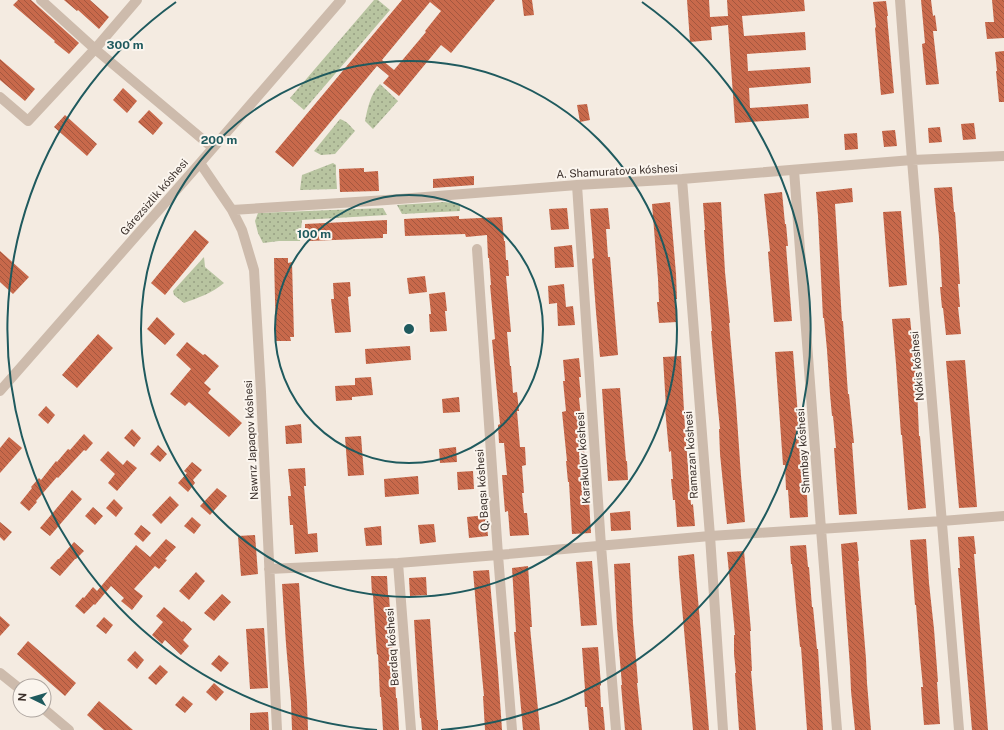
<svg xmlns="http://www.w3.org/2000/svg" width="1004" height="730" viewBox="0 0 1004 730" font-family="'Public Sans',sans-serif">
<defs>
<pattern id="grass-dots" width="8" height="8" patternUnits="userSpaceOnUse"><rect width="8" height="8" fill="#b8c4a0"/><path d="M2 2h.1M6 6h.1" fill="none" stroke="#97a083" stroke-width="1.8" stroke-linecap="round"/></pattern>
<pattern id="building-back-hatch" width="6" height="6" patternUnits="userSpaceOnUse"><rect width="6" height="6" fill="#c8694b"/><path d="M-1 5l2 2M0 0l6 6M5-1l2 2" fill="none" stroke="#a4573f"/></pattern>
</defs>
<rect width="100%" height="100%" fill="#f4ebe1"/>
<path fill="url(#grass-dots)" d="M 374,0 L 378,0 L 390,10 L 304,110 L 290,98 Z
M 380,84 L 398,101 L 373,129 L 365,121 C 368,107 370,95 380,84 Z
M 340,119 C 347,121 351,127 355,131 L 335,154 L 321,155 L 314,151 Z
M 333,163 L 336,165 L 336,174 L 337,189 L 300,190 L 302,175 Z
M 444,202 L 460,204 L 460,211 L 402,214 L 397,205 Z
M 383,208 L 387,215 L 302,220 L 300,241 L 279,241 L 263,243 L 258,233 L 255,221 L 258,213 Z
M 204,257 L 205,267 L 224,283 C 212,293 198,298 184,303 L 174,295 L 173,291 Z"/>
<path fill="url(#building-back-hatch)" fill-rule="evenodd" d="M 18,0 L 31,0 L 79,43 L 69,54 L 54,42 L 55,41 L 13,5 Z
M 64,0 L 90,0 L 109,17 L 99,29 L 78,10 L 77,11 Z
M 402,0 L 495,0 L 451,53 L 441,45 L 399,96 L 383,83 L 389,76 L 377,66 L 293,167 L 275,152 ZM 430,2 L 441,11 L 425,31 L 426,32 L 394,70 L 382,60 Z
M 522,0 L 532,0 L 534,15 L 524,16 Z
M 687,0 L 709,0 L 710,17 L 728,16 L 727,0 L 804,0 L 805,11 L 742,16 L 744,36 L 805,32 L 806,50 L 747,54 L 748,71 L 810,67 L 811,83 L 749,88 L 750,108 L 808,104 L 809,118 L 735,123 L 728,25 L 711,27 L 712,40 L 690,42 Z
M 921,0 L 931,0 L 933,16 L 935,15 L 937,31 L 933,31 L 939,84 L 926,85 L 922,44 L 925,43 Z
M 992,0 L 1004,0 L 1004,38 L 987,39 L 985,22 L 994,22 Z
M 886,1 L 888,16 L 887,16 L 894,93 L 881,95 L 875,28 L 876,27 L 873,2 Z
M 1004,51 L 1004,102 L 999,102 L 996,71 L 997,71 L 995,52 Z
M 0,59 L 35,89 L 25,101 L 0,80 Z
M 123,88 L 137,101 L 127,113 L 113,100 Z
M 587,104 L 590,120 L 580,122 L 577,105 Z
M 149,110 L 163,123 L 153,135 L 138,122 Z
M 65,115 L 97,144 L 87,156 L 54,127 Z
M 974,123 L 976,139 L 963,140 L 961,124 Z
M 940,127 L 942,142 L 929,143 L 928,128 Z
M 895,130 L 897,146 L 884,147 L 882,131 Z
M 857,133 L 858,149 L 845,150 L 844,134 Z
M 364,168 L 364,172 L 378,171 L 379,191 L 340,192 L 339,169 Z
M 474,176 L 474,185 L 433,188 L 433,179 Z
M 952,187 L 954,212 L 955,212 L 960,284 L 958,284 L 960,307 L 958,307 L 961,334 L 946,335 L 943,308 L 942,308 L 940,287 L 942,287 L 939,237 L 934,188 Z
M 852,188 L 853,202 L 835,204 L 842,321 L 843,321 L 848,394 L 849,394 L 854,443 L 852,443 L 857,514 L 839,515 L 834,448 L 836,448 L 833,416 L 832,416 L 830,394 L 827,350 L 824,318 L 823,318 L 818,216 L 816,192 Z
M 782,192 L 785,224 L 786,224 L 788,246 L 786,246 L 792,321 L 774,322 L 768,252 L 770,251 L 764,194 Z
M 670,202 L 676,274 L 677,299 L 675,299 L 677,322 L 659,323 L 657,302 L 659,302 L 658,279 L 652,204 Z
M 721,202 L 725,272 L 730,323 L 729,323 L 736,404 L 741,476 L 745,522 L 727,524 L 720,454 L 719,429 L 720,429 L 717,399 L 711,331 L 712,331 L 704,230 L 705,230 L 703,203 Z
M 567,208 L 569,229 L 551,230 L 549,209 Z
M 608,208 L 610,229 L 606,229 L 608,257 L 610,257 L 618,355 L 600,357 L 596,312 L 592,259 L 594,258 L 590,209 Z
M 901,211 L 907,285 L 889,287 L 883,212 Z
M 459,216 L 459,219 L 502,217 L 504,241 L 505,241 L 506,260 L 508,260 L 509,276 L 506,276 L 511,332 L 507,332 L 510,366 L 511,366 L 513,393 L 517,392 L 519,411 L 517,411 L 520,447 L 525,447 L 526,465 L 522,466 L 524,493 L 522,493 L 524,513 L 527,513 L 529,535 L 510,536 L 508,511 L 505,512 L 502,475 L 507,475 L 504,443 L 499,443 L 498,425 L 500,424 L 492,340 L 495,339 L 490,285 L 491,285 L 489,258 L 488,258 L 487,235 L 466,237 L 465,234 L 405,236 L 404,219 Z
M 387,220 L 387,234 L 383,234 L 383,238 L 309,241 L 308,238 L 305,238 L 305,224 Z
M 195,230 L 209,242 L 165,295 L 151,283 Z
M 572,245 L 574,267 L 555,268 L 554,247 Z
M 0,251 L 29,277 L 13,294 L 0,282 Z
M 274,258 L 288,258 L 288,263 L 292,262 L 294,337 L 290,337 L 291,341 L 276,341 Z
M 425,276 L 427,292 L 409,294 L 407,278 Z
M 350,282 L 351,296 L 348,297 L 351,332 L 335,333 L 331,299 L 334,299 L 333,283 Z
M 564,284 L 566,307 L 573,306 L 575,325 L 558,326 L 557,303 L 549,304 L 548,286 Z
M 445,292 L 447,311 L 445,311 L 447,331 L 430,332 L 429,314 L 431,314 L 429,294 Z
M 157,317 L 175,334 L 165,345 L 147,329 Z
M 910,318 L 917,386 L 919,436 L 920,436 L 926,508 L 908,510 L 902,435 L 901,435 L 896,364 L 892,319 Z
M 98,334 L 113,348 L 77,388 L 62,375 Z
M 187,342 L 203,355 L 205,354 L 219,366 L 204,383 L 211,389 L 208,393 L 242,423 L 229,437 L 189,402 L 185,406 L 170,394 L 191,369 L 176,355 Z
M 410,346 L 411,360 L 366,364 L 365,349 Z
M 793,351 L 802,468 L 803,468 L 805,495 L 807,495 L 808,517 L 790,518 L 788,490 L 786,490 L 785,465 L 783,465 L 775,352 Z
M 681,356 L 685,429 L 691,505 L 693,504 L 695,526 L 677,527 L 675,500 L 673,500 L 671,479 L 673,479 L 671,451 L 669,452 L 665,408 L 666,408 L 663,357 Z
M 579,358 L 581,377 L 579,377 L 581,397 L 579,398 L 583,436 L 587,485 L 588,485 L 591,533 L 572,534 L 569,482 L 568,482 L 566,461 L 567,461 L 562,412 L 566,411 L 563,381 L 565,381 L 563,360 Z
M 965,360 L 977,507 L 959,508 L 946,361 Z
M 371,377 L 373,395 L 352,397 L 352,400 L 336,401 L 335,386 L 355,385 L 355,378 Z
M 620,388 L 626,461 L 627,461 L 628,480 L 608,481 L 602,389 Z
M 459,397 L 460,412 L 443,413 L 442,399 Z
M 46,406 L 55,415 L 48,424 L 38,415 Z
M 301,424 L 302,443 L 286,444 L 285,426 Z
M 132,429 L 141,438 L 134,447 L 124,438 Z
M 84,434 L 93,443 L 86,451 L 84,450 L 58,478 L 57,477 L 36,501 L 37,502 L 29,511 L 20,503 L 32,488 L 31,487 L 39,478 L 41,480 L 56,461 L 57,462 L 68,449 L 70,450 Z
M 361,436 L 364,475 L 348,476 L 345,437 Z
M 9,437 L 22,448 L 0,473 L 0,448 Z
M 158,445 L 167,454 L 160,462 L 150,454 Z
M 456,447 L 457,462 L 440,463 L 439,449 Z
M 108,451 L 123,465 L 127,460 L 137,468 L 117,491 L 108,483 L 115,474 L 100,460 Z
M 192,462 L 202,470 L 193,480 L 195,483 L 188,492 L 178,483 L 187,473 L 184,471 Z
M 305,468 L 306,486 L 304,486 L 308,534 L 317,533 L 318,552 L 295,554 L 293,525 L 290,525 L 288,496 L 291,496 L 288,469 Z
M 473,471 L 474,489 L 458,490 L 457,472 Z
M 418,476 L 419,494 L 385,497 L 384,479 Z
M 217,488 L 227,496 L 210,515 L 200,506 Z
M 72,490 L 82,499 L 50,536 L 40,528 Z
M 170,496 L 179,505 L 161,524 L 152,515 Z
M 114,499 L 123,508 L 116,517 L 106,508 Z
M 93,507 L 103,516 L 95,525 L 85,516 Z
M 630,511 L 631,530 L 611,531 L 610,513 Z
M 486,515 L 488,536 L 469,538 L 467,517 Z
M 192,517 L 201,525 L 194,534 L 184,526 Z
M 0,522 L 12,532 L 4,541 L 0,537 Z
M 434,524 L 436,542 L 420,544 L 418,525 Z
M 141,525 L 151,533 L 143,542 L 134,534 Z
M 381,526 L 382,545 L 366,546 L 364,528 Z
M 255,535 L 258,574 L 241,576 L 238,536 Z
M 974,536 L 976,554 L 974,554 L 988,730 L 972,730 L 958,568 L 960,568 L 958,537 Z
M 166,539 L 176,547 L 165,559 L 167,560 L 159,569 L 155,566 L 134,589 L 143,596 L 132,610 L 121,601 L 124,598 L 111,586 L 95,605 L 94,604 L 84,614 L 75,606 L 83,597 L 84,598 L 93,587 L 97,591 L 136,545 L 150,557 Z
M 926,539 L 929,583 L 934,629 L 938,682 L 937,682 L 940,724 L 924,725 L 921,687 L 923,687 L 920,657 L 916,605 L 915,605 L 910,540 Z
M 74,542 L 84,551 L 76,559 L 75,559 L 60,576 L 50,568 L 58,559 L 59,559 Z
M 857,542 L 859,561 L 858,561 L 866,659 L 867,683 L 871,730 L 855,730 L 851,691 L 850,667 L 841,544 Z
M 806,545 L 808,567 L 809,567 L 812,607 L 813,607 L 817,649 L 818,649 L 823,730 L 807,730 L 801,647 L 800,647 L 796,606 L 792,564 L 791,564 L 790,546 Z
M 744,551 L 751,631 L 750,631 L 752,671 L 751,671 L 756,730 L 739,730 L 735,673 L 736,673 L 734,654 L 734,635 L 735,635 L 727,552 Z
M 694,554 L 701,633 L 709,730 L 693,730 L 679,574 L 678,556 Z
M 592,561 L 597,625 L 581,626 L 576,562 Z
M 630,563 L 633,623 L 638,683 L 637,683 L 642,730 L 625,730 L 621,685 L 622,685 L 617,627 L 614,564 Z
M 528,566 L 532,627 L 530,627 L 540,730 L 523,730 L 514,632 L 516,632 L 512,568 Z
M 489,570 L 498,672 L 502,730 L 485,730 L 483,696 L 484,696 L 482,676 L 473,571 Z
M 196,572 L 205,581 L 189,600 L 179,591 Z
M 371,576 L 387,576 L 388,595 L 389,595 L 393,657 L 394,657 L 396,698 L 397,698 L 399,730 L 383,730 L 381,697 L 380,697 L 378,654 L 377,655 L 373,595 L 372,595 Z
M 426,577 L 427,595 L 410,596 L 409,578 Z
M 299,583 L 304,663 L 307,703 L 308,730 L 292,730 L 291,702 L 286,644 L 282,584 Z
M 222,594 L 231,602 L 214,621 L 204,613 Z
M 164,607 L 182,622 L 183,621 L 192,629 L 183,640 L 189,646 L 181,655 L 165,640 L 162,644 L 152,635 L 163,622 L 156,616 Z
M 0,616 L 10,625 L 0,636 Z
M 104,617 L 113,625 L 106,634 L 96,626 Z
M 430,619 L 437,720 L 438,720 L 438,730 L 422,730 L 421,718 L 420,718 L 414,620 Z
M 264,628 L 268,688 L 250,689 L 246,629 Z
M 28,641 L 76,683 L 65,696 L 17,654 Z
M 598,647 L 601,685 L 600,686 L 601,707 L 603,707 L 605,730 L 589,730 L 587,707 L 585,707 L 584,689 L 585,689 L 582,648 Z
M 135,651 L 144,660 L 137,669 L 127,660 Z
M 219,655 L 229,663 L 221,672 L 211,664 Z
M 160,665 L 168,672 L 156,685 L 148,678 Z
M 214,683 L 224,692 L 216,701 L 206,692 Z
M 183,696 L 193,704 L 185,713 L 175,705 Z
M 99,701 L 133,730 L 104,730 L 87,715 Z
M 268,712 L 269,730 L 250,730 L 250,713 Z"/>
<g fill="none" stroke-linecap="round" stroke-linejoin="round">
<path stroke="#cdbbac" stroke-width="10" d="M 41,0 L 95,49 L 213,148
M 900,0 L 912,160 L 959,730
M 0,97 L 28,121 L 95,49 L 137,0
M 200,163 L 232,210 L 242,230 L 254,270 L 261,392 L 277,730
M 794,170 L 821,529 L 837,730
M 682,179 L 710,536 L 723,730
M 577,185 L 601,546 L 616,730
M 232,210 L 387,200 L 577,185 L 682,179 L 912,160 L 1004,156
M 477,249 L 498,555 L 512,730
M 0,391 L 200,163 L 341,0
M 398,563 L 411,730
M 269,569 L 398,563 L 498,555 L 710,536 L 942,521 L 1004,516
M 0,673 L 20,689
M 44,709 L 69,730"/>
</g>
<g fill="none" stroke="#1f5a5e" stroke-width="2">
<circle cx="409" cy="329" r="134"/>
<circle cx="409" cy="329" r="268"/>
<path d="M377 730A402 402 0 0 1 176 2M642 2A402 402 0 0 1 441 730"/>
</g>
<g text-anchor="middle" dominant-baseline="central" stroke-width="4" stroke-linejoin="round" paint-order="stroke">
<g font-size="11" fill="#3b302b" stroke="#fbf5ee">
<text transform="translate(617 171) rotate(-3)">A. Shamuratova kóshesi</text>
<text transform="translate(154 197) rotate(-49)">Gárezsizlik kóshesi</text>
<text transform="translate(917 366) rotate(-95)">Nókis kóshesi</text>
<text transform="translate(251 440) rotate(-93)">Nawrız Japaqov kóshesi</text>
<text transform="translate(803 451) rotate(-94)">Shımbay kóshesi</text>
<text transform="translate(691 455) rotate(-94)">Ramazan kóshesi</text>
<text transform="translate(583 458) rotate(-94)">Karakulov kóshesi</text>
<text transform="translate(482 490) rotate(-94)">Q. Baqsı kóshesi</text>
<text transform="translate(392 647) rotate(-94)">Berdaq kóshesi</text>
</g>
</g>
<circle cx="409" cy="329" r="6" fill="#1f5a5e" stroke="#fbf5ee" stroke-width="2"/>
<g font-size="12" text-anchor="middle" font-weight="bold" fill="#1f5a5e" stroke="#fbf5ee" stroke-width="4" stroke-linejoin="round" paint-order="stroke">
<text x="125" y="49">300 m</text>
<text x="219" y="144">200 m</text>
<text x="314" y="238">100 m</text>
</g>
<g transform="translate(32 698) rotate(275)"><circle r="19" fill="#fbf5ee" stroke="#aea6a0"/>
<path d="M0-3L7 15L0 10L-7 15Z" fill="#1f5a5e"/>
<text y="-6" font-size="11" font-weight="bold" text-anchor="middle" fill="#3b302b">N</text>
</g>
</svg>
